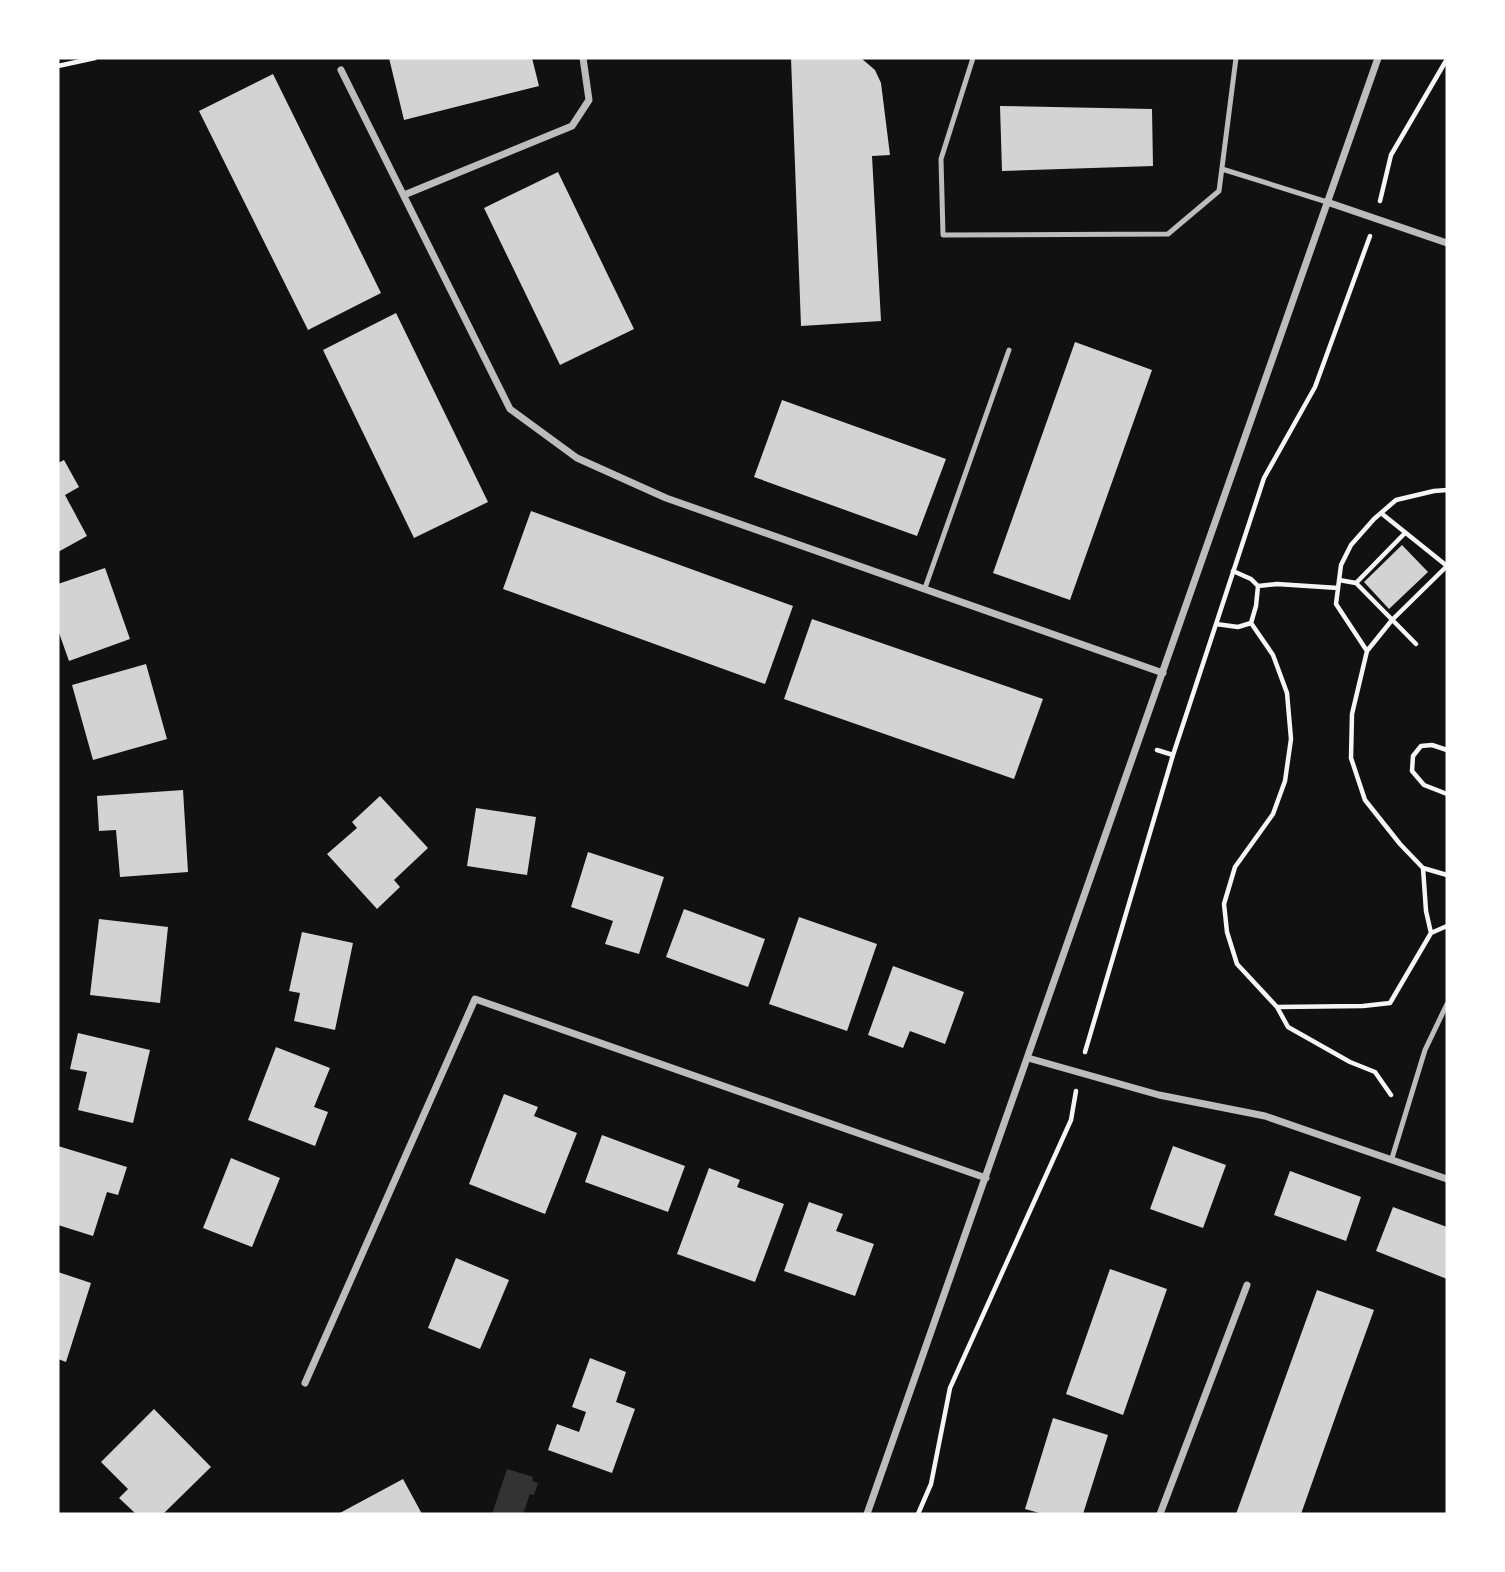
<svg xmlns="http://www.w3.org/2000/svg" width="1505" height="1572" viewBox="0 0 1505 1572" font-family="'Sofia Sans Condensed',sans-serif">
<rect width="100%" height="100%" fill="#111"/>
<path fill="#333" d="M 507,1469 L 533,1477 L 532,1481 L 538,1483 L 534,1495 L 530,1494 L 523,1514 L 492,1514 Z"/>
<path fill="#d3d3d3" d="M 389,58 L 532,58 L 539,86 L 404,120 Z
M 791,58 L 861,58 L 875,70 L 881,83 L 890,155 L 872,156 L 881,321 L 801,326 Z
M 273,74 L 381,293 L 308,330 L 199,111 Z
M 1000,106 L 1152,109 L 1153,166 L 1002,171 Z
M 558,172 L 634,329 L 560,365 L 484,208 Z
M 396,313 L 488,502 L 414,538 L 323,350 Z
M 1075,342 L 1152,370 L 1070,600 L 993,573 Z
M 782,400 L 946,459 L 917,536 L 754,477 Z
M 64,460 L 79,487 L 65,495 L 87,536 L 58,552 L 58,463 Z
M 531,511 L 793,606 L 765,684 L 503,589 Z
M 1402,545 L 1428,572 L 1389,609 L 1364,582 Z
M 105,568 L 130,639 L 69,661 L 58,630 L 58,584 Z
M 812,619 L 1043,699 L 1014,779 L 784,699 Z
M 146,664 L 167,739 L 93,760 L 72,685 Z
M 183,790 L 188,872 L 120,877 L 116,830 L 99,831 L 97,796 Z
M 380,796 L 428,848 L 394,880 L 400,887 L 377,909 L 327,854 L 357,828 L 352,822 Z
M 476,808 L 536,817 L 527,875 L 467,866 Z
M 588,852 L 664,877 L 639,954 L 605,944 L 613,921 L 571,907 Z
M 684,909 L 765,939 L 748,987 L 666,957 Z
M 799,917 L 877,944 L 847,1031 L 769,1004 Z
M 99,919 L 168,927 L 160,1003 L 90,995 Z
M 302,932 L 353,943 L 335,1030 L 294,1021 L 300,993 L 289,991 Z
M 893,966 L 964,992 L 945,1044 L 910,1031 L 903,1048 L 868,1035 Z
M 78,1033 L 150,1050 L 133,1123 L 78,1110 L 87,1072 L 70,1069 Z
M 276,1047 L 330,1068 L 314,1107 L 328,1112 L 315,1146 L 248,1120 Z
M 504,1094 L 538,1107 L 534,1116 L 577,1133 L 545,1214 L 469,1184 Z
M 602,1135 L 685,1166 L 668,1212 L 585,1182 Z
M 58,1146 L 127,1167 L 118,1195 L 107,1192 L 93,1236 L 58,1225 Z
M 1173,1146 L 1226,1165 L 1203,1228 L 1150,1209 Z
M 231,1158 L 280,1178 L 252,1247 L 203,1228 Z
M 709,1168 L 740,1180 L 737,1187 L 784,1204 L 755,1282 L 677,1254 Z
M 1290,1171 L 1361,1197 L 1346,1241 L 1274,1215 Z
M 809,1202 L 843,1214 L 836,1231 L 874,1244 L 855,1296 L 784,1271 Z
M 1393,1207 L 1447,1227 L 1447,1279 L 1376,1251 Z
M 456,1258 L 509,1280 L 480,1349 L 428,1328 Z
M 1110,1269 L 1167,1289 L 1123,1415 L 1066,1394 Z
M 58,1272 L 91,1283 L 66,1362 L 58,1359 Z
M 1317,1290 L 1374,1310 L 1340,1404 L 1301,1514 L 1236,1514 Z
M 590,1358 L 626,1372 L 616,1402 L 635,1409 L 612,1473 L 548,1450 L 557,1424 L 579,1432 L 586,1412 L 572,1407 Z
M 154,1409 L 211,1467 L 163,1514 L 136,1514 L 119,1498 L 128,1489 L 101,1462 Z
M 1053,1418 L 1108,1435 L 1083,1514 L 1043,1514 L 1025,1509 Z
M 403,1479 L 422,1514 L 338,1514 Z"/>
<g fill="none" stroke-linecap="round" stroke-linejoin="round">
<path stroke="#f5f5f5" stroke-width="4.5" d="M 58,66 L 95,58
M 1380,201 L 1391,155 L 1447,59
M 1447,490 L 1434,491 L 1396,500 L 1374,519 L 1351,545 L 1341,565 L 1336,604 L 1367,651 L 1352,714 L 1351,758 L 1365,800 L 1400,844 L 1423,868 L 1447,875
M 1381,513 L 1447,566
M 1339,580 L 1356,583 L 1416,644
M 1356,583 L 1404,534
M 1258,586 L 1277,584 L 1338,588
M 1251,623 L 1273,655 L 1287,693 L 1291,739 L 1285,781 L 1273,814 L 1235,867 L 1224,904 L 1227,932 L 1237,964 L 1277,1007 L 1288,1027 L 1350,1062 L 1375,1072 L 1391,1095
M 1216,624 L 1238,627 L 1251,623 L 1256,606 L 1258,586 L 1251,579 L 1233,571
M 1367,651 L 1392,620 L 1447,566
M 1157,750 L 1173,755
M 1447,750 L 1432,745 L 1421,746 L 1413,756 L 1412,771 L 1424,785 L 1447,794
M 1423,868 L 1426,911 L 1431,933
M 1277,1007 L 1363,1006 L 1390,1003 L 1431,933 L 1447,926
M 1085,1052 L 1173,755 L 1264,478 L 1315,387 L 1370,236
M 918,1514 L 931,1484 L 950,1388 L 1071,1120 L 1076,1091"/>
<path stroke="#bcbcbc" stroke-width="5" d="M 973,58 L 941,159 L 943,235 L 1168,234 L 1219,191 L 1236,58
M 1222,169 L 1327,202
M 925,588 L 1009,350
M 1392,1158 L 1425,1050 L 1447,1004"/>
<path stroke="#bcbcbc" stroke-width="7" d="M 341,70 L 510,409 L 577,458 L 666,498 L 1163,673
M 404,195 L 572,126 L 589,100 L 583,58
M 1327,202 L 1447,243
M 1028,1058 L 1159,1095 L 1265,1116 L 1447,1179
M 305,1383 L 475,999 L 986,1178
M 867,1514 L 1378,58
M 1160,1514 L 1247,1285"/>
</g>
<rect width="1505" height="1572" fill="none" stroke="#ffffff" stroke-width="119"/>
</svg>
